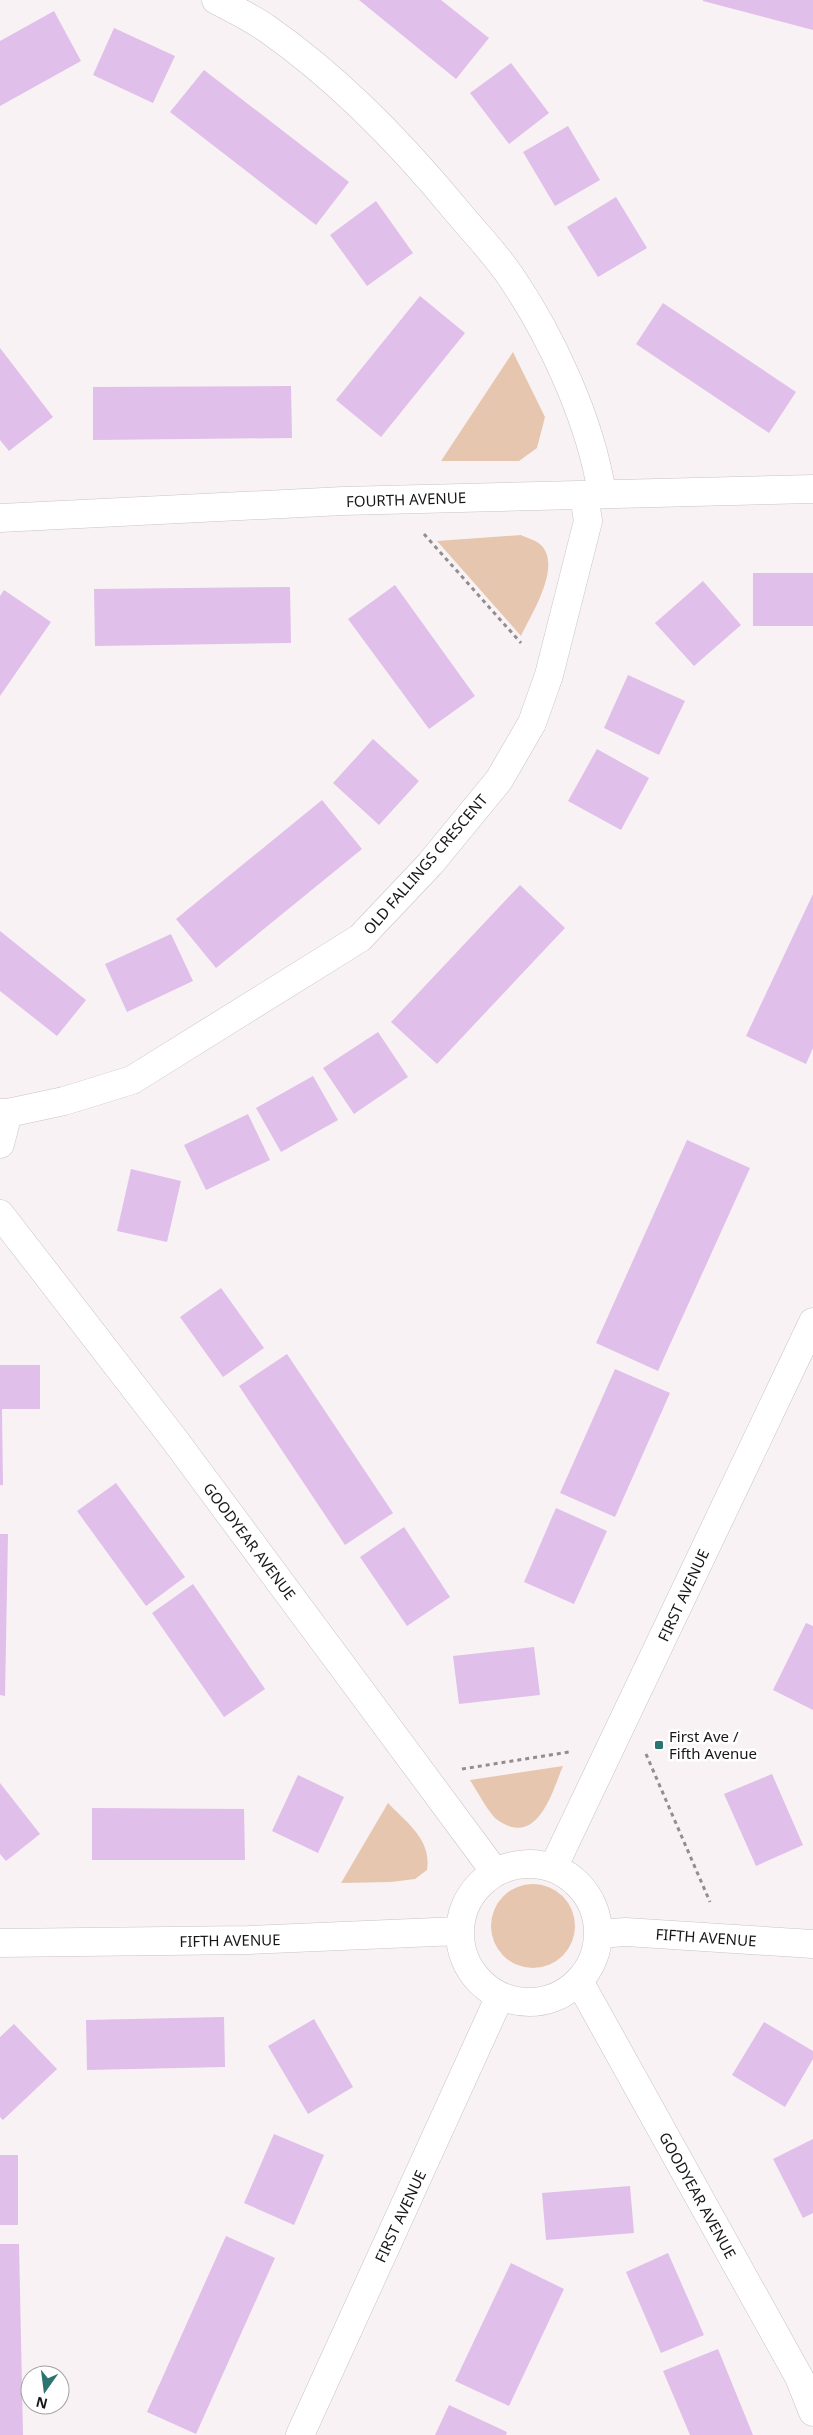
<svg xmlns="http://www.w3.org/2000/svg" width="813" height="2435" viewBox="0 0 813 2435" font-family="'Noto Sans',sans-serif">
<rect width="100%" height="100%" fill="#f8f2f4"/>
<path fill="#e7c6af" d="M 513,352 L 545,417 L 537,448 L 519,461 L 441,461 Z
M 521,535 C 527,538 538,541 542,546 C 561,568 532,613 521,636 L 437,541 Z
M 563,1766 C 552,1792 538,1847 499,1821 C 490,1816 476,1789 470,1780 Z
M 388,1803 C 407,1823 432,1840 427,1870 L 415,1879 L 391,1882 L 341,1883 Z
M491 1926a42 42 0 1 1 84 0a42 42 0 1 1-84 0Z"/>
<path fill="#e0bfea" d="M 359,0 L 441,0 L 489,38 L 456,79 Z
M 703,0 L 813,0 L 813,30 L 703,1 Z
M 54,11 L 81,61 L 0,106 L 0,41 Z
M 114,28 L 175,56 L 153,103 L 93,75 Z
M 511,63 L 549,113 L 509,144 L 470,93 Z
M 204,70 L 349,182 L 316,225 L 170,112 Z
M 568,126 L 600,180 L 555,206 L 523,152 Z
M 616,197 L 647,248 L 598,277 L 567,227 Z
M 376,201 L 413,253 L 367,286 L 330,235 Z
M 420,296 L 465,333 L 381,437 L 336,400 Z
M 663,303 L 796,392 L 769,433 L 636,344 Z
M 0,348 L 53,417 L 9,451 L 0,440 Z
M 291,386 L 292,438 L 93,440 L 93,387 Z
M 753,573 L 813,573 L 813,626 L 753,626 Z
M 703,581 L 741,625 L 694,666 L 655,623 Z
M 395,585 L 475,696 L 429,729 L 348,619 Z
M 290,587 L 291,643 L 95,646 L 94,589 Z
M 4,590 L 51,622 L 0,696 L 0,596 Z
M 628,675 L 685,701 L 659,755 L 604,728 Z
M 373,739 L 419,781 L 379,825 L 333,783 Z
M 597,749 L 649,778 L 621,830 L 568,801 Z
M 322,800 L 362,849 L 216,968 L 176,919 Z
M 520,885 L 565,928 L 437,1064 L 391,1022 Z
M 813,894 L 813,1048 L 806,1064 L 746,1036 Z
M 0,931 L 86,1000 L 57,1036 L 0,991 Z
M 171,934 L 193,981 L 127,1012 L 105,964 Z
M 378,1032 L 408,1077 L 354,1114 L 323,1068 Z
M 313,1076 L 338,1120 L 281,1152 L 256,1108 Z
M 248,1114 L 270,1160 L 206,1190 L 184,1145 Z
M 687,1140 L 750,1168 L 658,1371 L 596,1343 Z
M 131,1169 L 181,1181 L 167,1242 L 117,1231 Z
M 221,1288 L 264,1348 L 223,1377 L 180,1317 Z
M 287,1354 L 393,1513 L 345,1545 L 239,1386 Z
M 0,1365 L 40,1365 L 40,1409 L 2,1409 L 3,1485 L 0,1485 Z
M 615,1369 L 670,1393 L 615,1517 L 560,1493 Z
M 116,1483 L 185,1577 L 146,1606 L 77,1511 Z
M 556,1508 L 607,1531 L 574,1604 L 524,1582 Z
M 404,1527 L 450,1597 L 407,1626 L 360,1557 Z
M 0,1534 L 8,1534 L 5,1696 L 0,1695 Z
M 193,1584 L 265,1689 L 224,1717 L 152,1613 Z
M 806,1623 L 813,1626 L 813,1710 L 773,1690 Z
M 534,1647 L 540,1695 L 459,1704 L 453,1656 Z
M 772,1774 L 803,1845 L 756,1866 L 724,1794 Z
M 298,1775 L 344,1797 L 318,1853 L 272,1831 Z
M 0,1783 L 40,1834 L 6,1861 L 0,1854 Z
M 92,1808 L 244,1809 L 245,1860 L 92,1860 Z
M 224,2017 L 225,2067 L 87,2070 L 86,2020 Z
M 314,2019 L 353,2087 L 308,2114 L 268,2046 Z
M 764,2022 L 813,2051 L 813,2059 L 785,2107 L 732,2075 Z
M 14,2024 L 57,2069 L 3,2120 L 0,2117 L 0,2037 Z
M 274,2134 L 324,2155 L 294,2225 L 244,2203 Z
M 813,2139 L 813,2213 L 803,2218 L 773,2159 Z
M 0,2155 L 18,2155 L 18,2225 L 0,2225 Z
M 630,2186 L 634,2233 L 546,2240 L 542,2193 Z
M 226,2236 L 275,2258 L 196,2434 L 147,2412 Z
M 0,2244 L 19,2244 L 23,2435 L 0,2435 Z
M 668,2253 L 704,2335 L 661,2353 L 626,2272 Z
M 511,2263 L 564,2289 L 509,2406 L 455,2381 Z
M 718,2349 L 753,2435 L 690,2435 L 663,2371 Z
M 449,2405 L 507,2432 L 506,2435 L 435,2435 Z"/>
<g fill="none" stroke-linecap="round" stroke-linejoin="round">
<defs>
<path id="minor" d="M 216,0 C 233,9 250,17 266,28 C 338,78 400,142 456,210 C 474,232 495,253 511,277 C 552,337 591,422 602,494
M 0,518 L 343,501 L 813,489
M 0,1113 L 8,1113 L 64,1101 L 132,1080 L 360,938 L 430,864 L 499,780 L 532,723 L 549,675 L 588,521 L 584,495
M 0,1144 L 8,1113
M 0,1214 L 174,1439 L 495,1872
M460 1933a69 69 0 1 1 138 0a69 69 0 1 1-138 0Z
M 553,1868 L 813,1322
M 598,1934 L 626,1932 L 813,1944
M 0,1943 L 249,1940 L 459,1931
M 579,1981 L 799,2377 L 813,2412
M 300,2435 L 500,1996"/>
</defs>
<use href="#minor" stroke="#c9c3c5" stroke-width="29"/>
<path stroke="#928e8f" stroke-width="3" stroke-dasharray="4 4" stroke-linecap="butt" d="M 424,534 L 521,643
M 646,1754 L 710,1902
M 462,1769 L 569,1752"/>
<use href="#minor" stroke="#fff" stroke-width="28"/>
</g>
<rect fill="#2c746f" stroke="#fff" stroke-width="2" x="654" y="1740" width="10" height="10" rx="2.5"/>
<g text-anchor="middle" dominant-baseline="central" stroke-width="5" stroke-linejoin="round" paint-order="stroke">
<g font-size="15" fill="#181617" stroke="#fff">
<text transform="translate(406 499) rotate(-2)">FOURTH AVENUE</text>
<text transform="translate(425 864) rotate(-49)">OLD FALLINGS CRESCENT</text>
<text transform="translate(250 1541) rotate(53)">GOODYEAR AVENUE</text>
<text transform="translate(683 1595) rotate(-65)">FIRST AVENUE</text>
<text transform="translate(706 1937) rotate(4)">FIFTH AVENUE</text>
<text transform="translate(230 1940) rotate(-1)">FIFTH AVENUE</text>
<text transform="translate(698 2195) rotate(61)">GOODYEAR AVENUE</text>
<text transform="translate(400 2216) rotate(-65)">FIRST AVENUE</text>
</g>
<g font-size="15" fill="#181617" stroke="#fff" text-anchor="start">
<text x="669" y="1736">First Ave /<tspan x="669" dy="17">Fifth Avenue</tspan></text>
</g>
</g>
<g transform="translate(45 2390) rotate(194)"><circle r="24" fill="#ffffff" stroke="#a3a2a2"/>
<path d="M0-4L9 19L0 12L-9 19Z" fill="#2c746f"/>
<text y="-8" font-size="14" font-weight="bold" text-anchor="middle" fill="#181617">N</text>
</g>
</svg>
